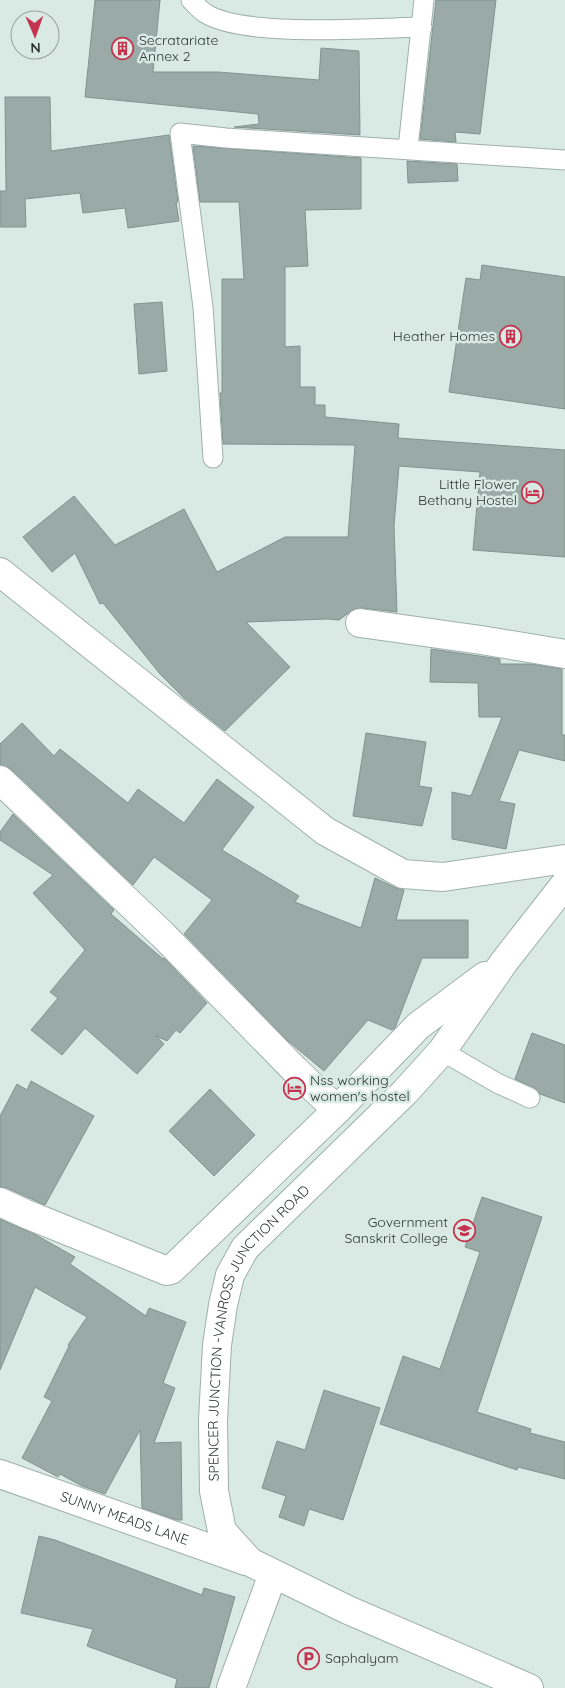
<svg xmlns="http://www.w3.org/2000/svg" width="565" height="1688" viewBox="0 0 565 1688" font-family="Quicksand,sans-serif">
<rect width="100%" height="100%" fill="#d9eae5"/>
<path fill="#9aaaa6" stroke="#82928d" d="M 95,0 L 160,0 L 153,72 L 218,72 L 319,80 L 321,48 L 359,51 L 360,135 L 234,127 L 259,124 L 258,114 L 85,97 Z
M 436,0 L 496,0 L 480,134 L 455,132 L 456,142 L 420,139 Z
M 5,97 L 50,97 L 51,151 L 169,135 L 178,202 L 176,202 L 179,221 L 128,228 L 125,208 L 83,213 L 80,193 L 25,199 L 26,227 L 0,227 L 0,191 L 6,191 Z
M 193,146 L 361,158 L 361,209 L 305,210 L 308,266 L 285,267 L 285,347 L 300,346 L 300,387 L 315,387 L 315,405 L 325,405 L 325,417 L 399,424 L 398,438 L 565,450 L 565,557 L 473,550 L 480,472 L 399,466 L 394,526 L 397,612 L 362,608 L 354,609 L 339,620 L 327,619 L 246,622 L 290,667 L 225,731 L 184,698 L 160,674 L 103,603 L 100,604 L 75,553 L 52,572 L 23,537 L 74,496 L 115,545 L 184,509 L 217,572 L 285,537 L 348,537 L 355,445 L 223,444 L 220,393 L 222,393 L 222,279 L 244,279 L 239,202 L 200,202 Z
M 407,161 L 457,164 L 458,181 L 408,183 Z
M 482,265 L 565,277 L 565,409 L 449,392 L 466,278 L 480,280 Z
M 162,302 L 167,371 L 139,374 L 134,304 Z
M 431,649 L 500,659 L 500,664 L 531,664 L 562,669 L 562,735 L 565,735 L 565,761 L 519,750 L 499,801 L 515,804 L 506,849 L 452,839 L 452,792 L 471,796 L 502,717 L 479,717 L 478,683 L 430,682 Z
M 22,723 L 54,756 L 60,749 L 128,803 L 138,789 L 184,823 L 217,779 L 254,807 L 222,850 L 299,896 L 295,902 L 361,928 L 375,878 L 396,888 L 404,890 L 396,920 L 468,920 L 468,958 L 422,958 L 395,1028 L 392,1030 L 368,1020 L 324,1071 L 287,1040 L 184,934 L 212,900 L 208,897 L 154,857 L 133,885 L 11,769 L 0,764 L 0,744 Z
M 366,733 L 426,742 L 419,786 L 432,788 L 422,826 L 353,816 Z
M 13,814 L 114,910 L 111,914 L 163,959 L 164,958 L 207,1003 L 180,1033 L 176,1030 L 167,1041 L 156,1036 L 164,1044 L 137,1074 L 85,1028 L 62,1055 L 31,1030 L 58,998 L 50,992 L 85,950 L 33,893 L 53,875 L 0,840 L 0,832 Z
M 532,1033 L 565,1045 L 565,1103 L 540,1094 L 535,1088 L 515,1079 Z
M 31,1081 L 94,1116 L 45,1205 L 7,1188 L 0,1187 L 0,1116 L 17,1084 L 27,1090 Z
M 210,1089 L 255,1135 L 214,1176 L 169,1131 Z
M 482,1197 L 542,1217 L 477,1412 L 531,1429 L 530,1433 L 565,1442 L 565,1479 L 518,1467 L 517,1470 L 380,1424 L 403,1356 L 440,1369 L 480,1252 L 465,1247 Z
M 0,1219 L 36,1235 L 75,1257 L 70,1264 L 146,1316 L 149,1308 L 186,1322 L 163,1383 L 175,1388 L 154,1443 L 181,1442 L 182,1520 L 177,1520 L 142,1508 L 140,1430 L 105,1494 L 82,1486 L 60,1474 L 58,1477 L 22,1458 L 52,1401 L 44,1397 L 69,1346 L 68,1345 L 87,1317 L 35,1287 L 0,1370 Z
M 324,1390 L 380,1408 L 343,1520 L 309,1509 L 304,1526 L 279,1517 L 286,1496 L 262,1488 L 277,1441 L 305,1450 Z
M 39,1536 L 55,1540 L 202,1595 L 204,1588 L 235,1597 L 209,1688 L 175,1688 L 177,1679 L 87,1646 L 93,1629 L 21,1613 Z"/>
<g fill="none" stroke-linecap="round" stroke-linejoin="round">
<defs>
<path id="service" d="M 191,0 C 195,4 200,10 205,13 C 242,38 374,28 422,27
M 408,148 L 424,0
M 213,458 L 203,307 L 180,133 L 226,138 L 565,160
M 442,1051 L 497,1083 L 530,1098"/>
<g id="minor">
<path d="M 360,623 L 481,640 L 565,654"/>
<path d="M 0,780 L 163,935 L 295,1070 L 337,1110"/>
<path d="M 0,1202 L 26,1214 L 167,1271 L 171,1270 L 337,1110 L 418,1026 L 485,976"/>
<path id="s1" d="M 0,1474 L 246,1561"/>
<path d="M 231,1688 L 273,1574"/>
<path id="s2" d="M 529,1688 L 348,1610 L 250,1562 L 222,1531 L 214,1491 L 213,1420 L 217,1345 L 223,1305 L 230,1275 L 245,1248 L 405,1092 L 442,1051 L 504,962 L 565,884"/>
</g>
<path id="tertiary" d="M 0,572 L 325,831 L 403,874 L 443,877 L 565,859"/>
</defs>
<use href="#service" stroke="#9fb0ab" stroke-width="21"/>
<use href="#minor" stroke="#9fb0ab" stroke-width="30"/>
<use href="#tertiary" stroke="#9fb0ab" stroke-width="30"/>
<use href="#service" stroke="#fff" stroke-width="19"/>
<use href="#minor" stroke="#fff" stroke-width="28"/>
<use href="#tertiary" stroke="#fff" stroke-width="28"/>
</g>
<defs>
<symbol id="building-ring" viewBox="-11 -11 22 22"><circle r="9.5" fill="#d9eae5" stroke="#c5344f" stroke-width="1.5"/><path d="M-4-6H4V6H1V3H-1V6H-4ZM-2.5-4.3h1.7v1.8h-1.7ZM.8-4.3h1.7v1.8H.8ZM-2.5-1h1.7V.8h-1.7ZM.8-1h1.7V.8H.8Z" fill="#c5344f"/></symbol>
<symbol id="hotel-ring" viewBox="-11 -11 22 22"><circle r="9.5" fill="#d9eae5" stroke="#c5344f" stroke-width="1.5"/><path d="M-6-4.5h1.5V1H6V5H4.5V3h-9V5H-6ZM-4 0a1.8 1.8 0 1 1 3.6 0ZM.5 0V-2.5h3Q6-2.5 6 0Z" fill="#c5344f"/></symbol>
<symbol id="university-ring" viewBox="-11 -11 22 22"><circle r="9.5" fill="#d9eae5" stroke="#c5344f" stroke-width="1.5"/><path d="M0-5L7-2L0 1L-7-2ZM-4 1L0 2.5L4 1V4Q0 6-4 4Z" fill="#c5344f"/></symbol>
<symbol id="parking-ring" viewBox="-11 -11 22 22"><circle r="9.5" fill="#d9eae5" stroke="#c5344f" stroke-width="1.5"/><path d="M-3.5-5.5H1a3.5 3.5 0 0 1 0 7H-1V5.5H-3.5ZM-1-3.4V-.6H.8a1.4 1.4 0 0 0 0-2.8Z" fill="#c5344f"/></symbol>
</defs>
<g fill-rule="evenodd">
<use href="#building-ring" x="110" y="36" width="25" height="25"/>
<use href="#building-ring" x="498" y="324" width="25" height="25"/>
<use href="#hotel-ring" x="520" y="480" width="25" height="25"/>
<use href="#hotel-ring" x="282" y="1076" width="25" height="25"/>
<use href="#university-ring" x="452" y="1218" width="25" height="25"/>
<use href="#parking-ring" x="296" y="1646" width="25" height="25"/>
</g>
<g text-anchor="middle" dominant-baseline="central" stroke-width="5" stroke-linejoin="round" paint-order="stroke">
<g font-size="14" fill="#2f3634" stroke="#d9eae5" text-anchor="start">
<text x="139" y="40">Secratariate<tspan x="139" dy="16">Annex 2</tspan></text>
<text x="495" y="336" text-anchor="end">Heather Homes</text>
<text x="517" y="484" text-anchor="end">Little Flower<tspan x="517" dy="16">Bethany Hostel</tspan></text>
<text x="310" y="1080">Nss working<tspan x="310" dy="16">women's hostel</tspan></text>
<text x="448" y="1222" text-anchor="end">Government<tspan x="448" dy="16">Sanskrit College</tspan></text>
<text x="325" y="1658">Saphalyam</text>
</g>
<g font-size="14" fill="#2f3634" stroke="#d9eae5">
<text stroke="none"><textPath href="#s2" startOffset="561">SPENCER JUNCTION -VANROSS JUNCTION ROAD</textPath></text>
<text stroke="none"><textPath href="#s1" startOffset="132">SUNNY MEADS LANE</textPath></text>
</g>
</g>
<g transform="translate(35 35) rotate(178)"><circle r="24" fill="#d9eae5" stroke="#95a29e"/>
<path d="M0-4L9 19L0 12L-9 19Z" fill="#c5344f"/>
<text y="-8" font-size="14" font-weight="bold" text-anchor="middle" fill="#2f3634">N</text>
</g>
</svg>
